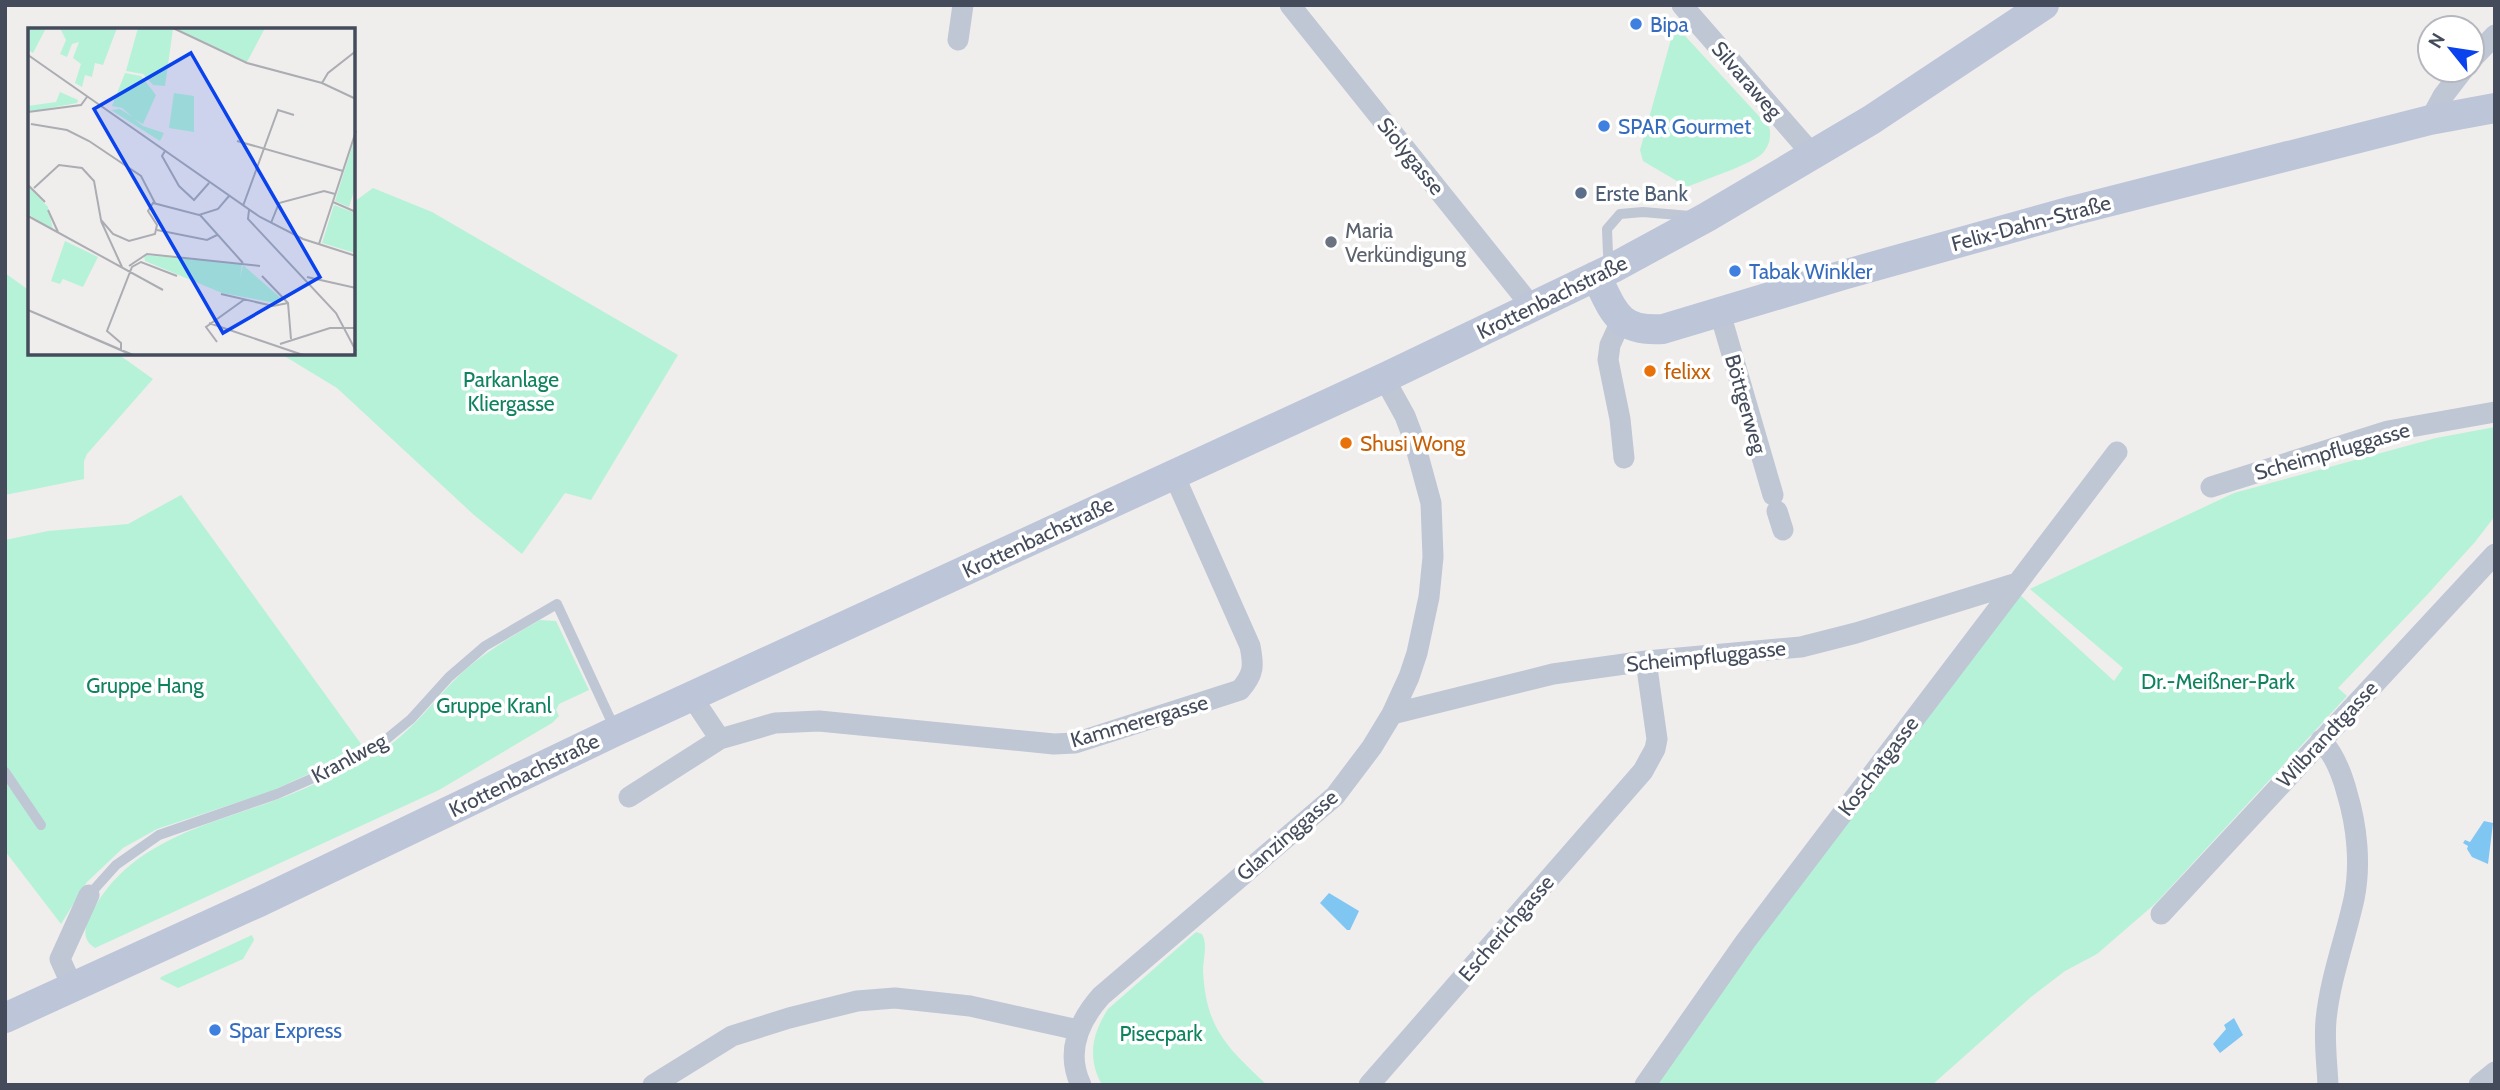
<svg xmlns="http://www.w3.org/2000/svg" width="2500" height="1090" viewBox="0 0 2500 1090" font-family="Cabin,sans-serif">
<rect width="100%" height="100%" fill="#f0eded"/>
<path fill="#b6f2d8" d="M 1675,25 L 1769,127 C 1772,136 1769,146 1763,153 C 1753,164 1703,180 1687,187 L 1643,161 L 1640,150 Z
M 373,188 L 432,212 L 678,355 L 591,500 L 565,493 L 522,554 L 474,515 L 337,388 L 281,354 L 354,354 L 354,202 Z
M 5,273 L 30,291 L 30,354 L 118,354 L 153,379 L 87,454 L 84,461 L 84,479 L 5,495 Z
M 2495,427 L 2495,516 L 2475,542 L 2426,596 L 2338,688 L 2347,696 L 2156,903 L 2097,954 L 2065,971 L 2031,997 L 1932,1085 L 1653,1085 L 1813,864 L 2019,594 L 2114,681 L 2123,668 L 2030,589 L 2234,493 L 2436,438 Z
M 181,495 L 364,748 L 272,791 L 157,829 L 123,848 L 87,882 L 61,924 L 5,851 L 5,540 L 48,531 L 128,524 Z
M 540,620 L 556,621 L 589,690 L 559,704 L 556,710 L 559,716 L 552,723 L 439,790 L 95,948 C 82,940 84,929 90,916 C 128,839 210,825 284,797 C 314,785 347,770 376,754 C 412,734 435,697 465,670 C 488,650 514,635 540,620 Z
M 1196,932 L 1202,934 C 1208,944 1203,959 1203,971 C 1206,1029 1227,1047 1267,1085 L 1102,1085 C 1087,1058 1092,1034 1108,1009 Z
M 252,935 L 254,940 L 243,959 L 178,988 L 160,979 L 161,977 Z"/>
<path fill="#80c6f3" d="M 2484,821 L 2493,823 L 2488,864 L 2472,857 L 2467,849 L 2468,846 L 2463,843 L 2465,840 L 2470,842 Z
M 1329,893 L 1359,911 L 1350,930 L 1347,930 L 1320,903 Z
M 2234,1018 L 2243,1035 L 2220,1053 L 2213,1044 L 2226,1029 L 2224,1025 Z"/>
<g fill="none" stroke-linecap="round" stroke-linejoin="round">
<path stroke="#bfc6d4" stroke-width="10" d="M 1612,265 L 1608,254 L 1607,229 L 1620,214 L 1643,212 L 1690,216
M 5,772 L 41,825
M 89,895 L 116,865 L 159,835 L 277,794 L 363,756 L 378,746 L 411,719 L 449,677 L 485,646 L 557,604 L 615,729"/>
<path stroke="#bfc6d4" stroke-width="21" d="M 1290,5 L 1532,307
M 1682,5 L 1812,154
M 958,40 L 963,5
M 2472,59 L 2495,35
M 2430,120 L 2443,96 L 2463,70
M 1720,313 L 1773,495
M 1621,321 L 1610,345 L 1608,360 L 1620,419 L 1624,458
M 2211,487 L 2388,431 L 2495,412
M 1777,511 L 1783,530
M 692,697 L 720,739 L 775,723 L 819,721 L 1054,744 L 1075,743 L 1240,690 C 1254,674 1254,666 1250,646 L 1174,475
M 1392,714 L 1553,674 L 1646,661 L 1801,647 L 1856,633 L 2017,583
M 2321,740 C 2334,754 2342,774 2347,793 C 2357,826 2361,865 2354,899 C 2345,940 2330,979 2326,1020 C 2324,1042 2327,1063 2328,1085
M 629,797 L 720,739
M 2161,914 L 2495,554
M 73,988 L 60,959 L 89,895
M 653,1085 L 732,1036 L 789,1018 L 857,1001 L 895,998 L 970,1006 L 1078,1030
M 1081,1085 C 1065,1052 1079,1021 1101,996 L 1335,796 L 1372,747 L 1392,714 L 1409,677 L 1417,653 L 1429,597 L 1433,557 L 1431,503 L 1413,437 L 1405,416 L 1384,378
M 1369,1085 L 1643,771 L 1655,749 L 1657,739 L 1646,661
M 1645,1085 L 1745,942 L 2117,452
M 2479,1085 L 2495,1072"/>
<path stroke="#bdc5d8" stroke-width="30" d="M 1596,276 C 1614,312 1618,332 1663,329 L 1843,275 L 2072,211 L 2430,120 L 2495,108
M 5,1018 L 259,902 L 616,731 L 1384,378 L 1613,268 L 1707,217 L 1871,120 L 2044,5"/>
</g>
<g fill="#3f7fe0" stroke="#fff" stroke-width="2.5">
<circle cx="1636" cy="24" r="7"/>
<circle cx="1604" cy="126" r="7"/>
<circle cx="1735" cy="271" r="7"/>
<circle cx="215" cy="1030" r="7"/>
</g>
<circle fill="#5c6f8a" stroke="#fff" stroke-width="2.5" cx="1581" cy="193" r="7"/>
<circle fill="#6b7280" stroke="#fff" stroke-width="2.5" cx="1331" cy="242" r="7"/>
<g fill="#e8710a" stroke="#fff" stroke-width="2.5">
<circle cx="1650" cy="371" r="7"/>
<circle cx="1346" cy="443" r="7"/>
</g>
<g text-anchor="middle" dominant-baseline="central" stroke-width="7" stroke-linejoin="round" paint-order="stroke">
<g font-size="21" fill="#366cbe" stroke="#fff" text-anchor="start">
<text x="1650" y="24">Bipa</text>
<text x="1618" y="126">SPAR Gourmet</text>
<text x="1749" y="271">Tabak Winkler</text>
<text x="229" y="1030">Spar Express</text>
</g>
<g font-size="21" fill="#444c5c" stroke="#fff">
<text transform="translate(1747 80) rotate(49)">Silvaraweg</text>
<text transform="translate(1411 156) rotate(51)">Siolygasse</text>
<text transform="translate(2031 223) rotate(-15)">Felix-Dahn-Straße</text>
<text transform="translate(1552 297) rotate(-26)">Krottenbachstraße</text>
<text transform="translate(1746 404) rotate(74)">Böttgerweg</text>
<text transform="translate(2332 451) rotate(-16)">Scheimpfluggasse</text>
<text transform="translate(1038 537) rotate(-25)">Krottenbachstraße</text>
<text transform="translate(1706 656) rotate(-6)">Scheimpfluggasse</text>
<text transform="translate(1139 721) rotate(-16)">Kammerergasse</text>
<text transform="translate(2327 734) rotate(-47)">Wilbrandtgasse</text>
<text transform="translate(349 758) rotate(-28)">Kranlweg</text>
<text transform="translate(1878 766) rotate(-53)">Koschatgasse</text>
<text transform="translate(524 775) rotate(-26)">Krottenbachstraße</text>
<text transform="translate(1287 835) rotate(-41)">Glanzinggasse</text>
<text transform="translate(1506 928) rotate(-49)">Escherichgasse</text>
</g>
<g font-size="21" fill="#4e5e75" stroke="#fff" text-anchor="start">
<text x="1595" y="193">Erste Bank</text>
</g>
<g font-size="21" fill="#5b616d" stroke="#fff" text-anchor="start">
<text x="1345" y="230">Maria<tspan x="1345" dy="24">Verkündigung</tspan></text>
</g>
<g font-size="21" fill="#c56008" stroke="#fff" text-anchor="start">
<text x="1664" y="371">felixx</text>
<text x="1360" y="443">Shusi Wong</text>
</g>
<g font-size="21" fill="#0f835e" stroke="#fff">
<text x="511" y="379">Parkanlage<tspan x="511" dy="24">Kliergasse</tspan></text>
<text x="2218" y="681">Dr.-Meißner-Park</text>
<text x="145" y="685">Gruppe Hang</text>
<text x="494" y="705">Gruppe Kranl</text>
<text x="1161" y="1033">Pisecpark</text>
</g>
</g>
<g transform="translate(28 28)">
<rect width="327" height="327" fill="#f0eded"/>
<path d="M 0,0 L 18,0 L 5,25 L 0,22 ZM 89,0 L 75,37 L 67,35 L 64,49 L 57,47 L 54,59 L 47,55 L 53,36 L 45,30 L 51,14 L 44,16 L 39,29 L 32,26 L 38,12 L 32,0 ZM 110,0 L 145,1 L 137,58 L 125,57 L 115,46 L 98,43 ZM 147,0 L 237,0 L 219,34 ZM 97,45 L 113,48 L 128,67 L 115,96 L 106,91 L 115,98 L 136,105 L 132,113 L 83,82 L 92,81 L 105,89 L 94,80 L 84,78 ZM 32,64 L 50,72 L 49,75 L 0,84 L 0,78 L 28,74 ZM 146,65 L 166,68 L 166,104 L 141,100 ZM 325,116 L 327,160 L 321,179 L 307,173 ZM 0,158 L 20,179 L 25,202 L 0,186 ZM 306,177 L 327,185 L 327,225 L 294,215 ZM 37,213 L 70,229 L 55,259 L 35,251 L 32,256 L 23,253 ZM 116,227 L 214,236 L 212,249 L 215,237 L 255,272 L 248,275 L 194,265 L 117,233 Z" fill="#b6f2d8"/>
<path fill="none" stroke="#abadb3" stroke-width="2" d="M 145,0 L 219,35 L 294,55 L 328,71M 0,27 L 232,189 L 275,211 L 328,228M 294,55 L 300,45 L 328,23M 0,84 L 53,77 L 59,69M 3,96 L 39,102 L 61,113 L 113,148 L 127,175M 209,113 L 315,143M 137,123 L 134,128 L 151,158 L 166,172 L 181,155M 0,157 L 17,174M 6,160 L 31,137 L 54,140 L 66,153 L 73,192 L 85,206 L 101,213 L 127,206 L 129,197 L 120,183 L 125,175 L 171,187 L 190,181 L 201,168M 305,174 L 328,184M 215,178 L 250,82 L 266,87M 20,182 L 30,204M 221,182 L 220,191 L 308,285 L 328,323M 172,187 L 215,235M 0,188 L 135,262M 73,193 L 94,239M 243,195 L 251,175 L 296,163 L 307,166M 129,202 L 179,212 L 189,207M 291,216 L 328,103M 101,238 L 119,226 L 232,238M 234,248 L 260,275 L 263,311M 279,249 L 328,260M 193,266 L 245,278 L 260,275M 0,282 L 104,327M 0,282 L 105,327M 181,295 L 275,327M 189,314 L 178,299 L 217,271M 252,316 L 302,300 L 328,300M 93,322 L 93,315 L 79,303 L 104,239 L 113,234 L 149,248"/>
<path fill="#0a43ed" fill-opacity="0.15" stroke="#0a43ed" stroke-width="3.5" d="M 163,25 L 292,249 L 195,305 L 66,81 Z"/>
<rect width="327" height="327" fill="none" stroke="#444c5c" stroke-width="3.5"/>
</g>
<rect width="2500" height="1090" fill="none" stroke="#444c5c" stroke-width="14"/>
<g transform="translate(2451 49) rotate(300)"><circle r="33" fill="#ffffff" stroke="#b4b7be" stroke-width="2"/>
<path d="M0-5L12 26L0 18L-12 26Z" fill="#0a43ed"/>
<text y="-10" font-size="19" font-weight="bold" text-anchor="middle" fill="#444c5c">N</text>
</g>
</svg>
